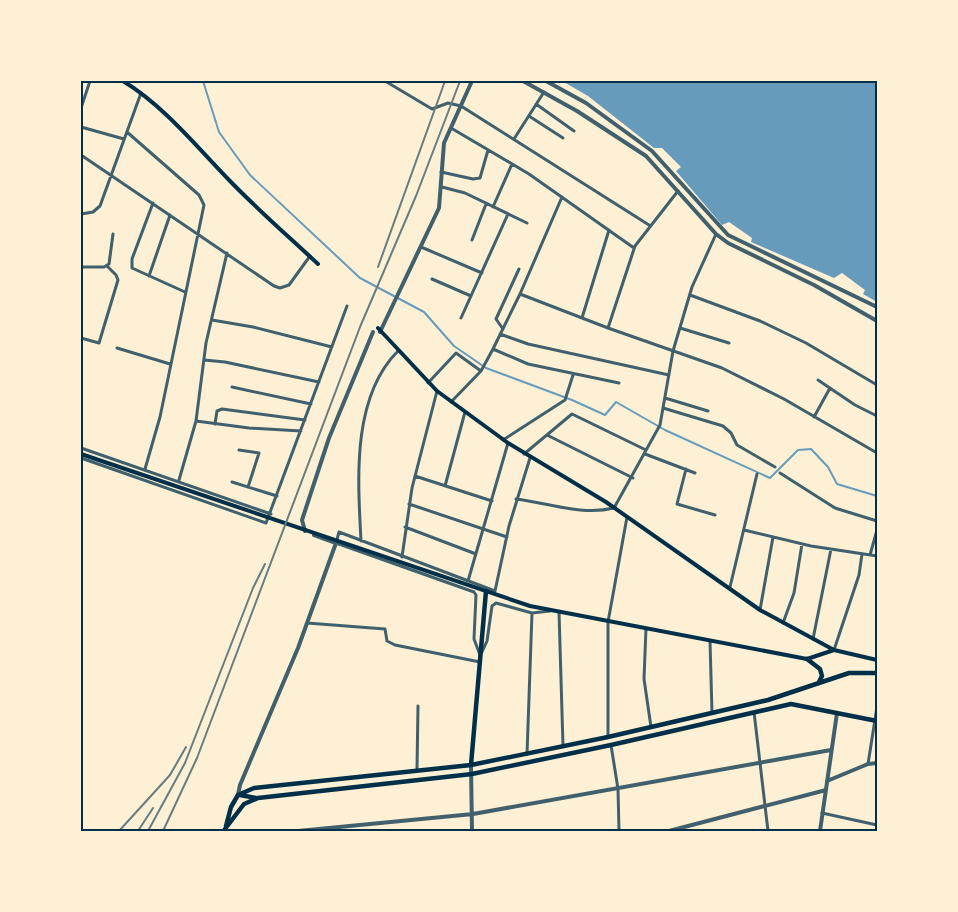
<svg xmlns="http://www.w3.org/2000/svg" width="958" height="912" viewBox="0 0 958 912" font-family="'DejaVu Sans',sans-serif">
<rect width="100%" height="100%" fill="#fdf0d5"/>
<path fill="#669bbc" d="M 562,81 L 877,81 L 877,302 L 863,294 L 865,290 L 842,273 L 834,278 L 751,242 L 752,238 L 729,222 L 722,225 L 676,171 L 681,167 L 662,148 L 654,148 L 588,96 Z"/>
<g fill="none" stroke-linecap="round" stroke-linejoin="round">
<path stroke="#669bbc" stroke-width="2" d="M 203,81 L 219,132 L 250,175 L 360,278 L 424,312 L 454,346 L 486,368 L 572,400 L 605,415 L 616,402 L 665,430 L 770,478 L 798,450 L 811,449 L 828,467 L 837,484 L 877,496"/>
<path stroke="#3f606c" stroke-width="3" d="M 385,81 L 432,109 L 448,103 L 461,106 L 649,225
M 536,104 L 574,131
M 81,108 L 90,81
M 529,116 L 563,138
M 81,127 L 124,139
M 451,128 L 529,174 L 634,248
M 127,132 L 199,195 L 204,205 L 160,417 L 145,469
M 514,139 L 544,92
M 81,155 L 274,286 L 280,288 L 289,285 L 310,256
M 441,172 L 473,179 L 480,178 L 488,150
M 442,187 L 465,193 L 527,223
M 153,203 L 132,259 L 132,268 L 185,292
M 493,207 L 512,164
M 81,214 L 93,212 L 100,206 L 141,93
M 472,240 L 486,204
M 421,247 L 482,273
M 81,267 L 104,267 L 109,264 L 113,234
M 149,276 L 170,215
M 432,279 L 471,296
M 520,294 L 608,328 L 722,368 L 784,399 L 877,453
M 690,295 L 760,321 L 806,343 L 877,385
M 461,318 L 508,214
M 582,318 L 609,230
M 212,320 L 253,327 L 332,347
M 608,328 L 635,246 L 678,191
M 680,328 L 729,343
M 503,329 L 496,319 L 519,269
M 500,334 L 528,344 L 669,375
M 81,338 L 99,343 L 118,280 L 116,275 L 107,266
M 117,348 L 170,364
M 493,349 L 528,364 L 619,383
M 204,360 L 225,362 L 319,382
M 818,380 L 855,405 L 877,416
M 428,383 L 456,353 L 481,371
M 232,387 L 311,404
M 665,398 L 708,411
M 451,402 L 481,371 L 493,349 L 520,294 L 562,197
M 663,408 L 723,426 L 731,433 L 737,445 L 775,467
M 814,417 L 830,388
M 196,421 L 249,428 L 301,431
M 215,424 L 217,411 L 222,409 L 305,420
M 547,435 L 633,478
M 503,440 L 565,400 L 573,375
M 81,448 L 271,514
M 239,450 L 259,453 L 248,487
M 524,454 L 572,414 L 646,450
M 645,454 L 695,473
M 81,458 L 266,523 L 347,306
M 686,469 L 677,504 L 715,515
M 780,473 L 835,508 L 877,521
M 415,476 L 492,501
M 179,480 L 196,421 L 206,343 L 227,253
M 232,482 L 277,496
M 445,486 L 465,412
M 516,499 C 549,503 582,516 614,508 L 660,425 L 673,351 L 692,287 L 716,234
M 409,504 L 507,537
M 405,527 L 476,554
M 744,530 L 811,546 L 877,556
M 361,541 C 358,481 351,398 398,351
M 870,555 L 877,530
M 402,557 L 412,488 L 437,391
M 468,581 L 508,443
M 730,587 L 757,474
M 760,610 L 773,537
M 559,612 L 563,746
M 307,623 L 385,629 L 387,641 L 395,645 L 480,662
M 783,623 L 794,593 L 802,544
M 646,628 L 644,679 L 651,727
M 813,639 L 831,549
M 710,641 L 712,713
M 834,650 L 859,575 L 862,554
M 482,652 L 487,641 L 492,606 L 496,603 L 532,613 L 550,611
M 480,655 L 474,639 L 476,595 L 474,592 L 336,543 L 339,532 L 495,591 L 509,526 L 530,458
M 754,712 L 768,831
M 608,737 L 608,622 L 627,517
M 611,745 L 618,789 L 619,831
M 527,754 L 532,613
M 868,764 L 877,707
M 417,770 L 418,706
M 822,813 L 877,825"/>
<path stroke="#3f606c" stroke-width="4" d="M 523,81 L 577,111 L 646,156 L 716,234 L 728,243 L 814,285 L 877,321
M 546,81 L 586,103 L 652,151 L 728,235 L 877,307
M 380,332 L 439,208 L 444,143 L 472,81
M 305,531 L 302,520 L 329,438 L 373,332
M 471,765 L 472,831
M 827,781 L 868,764 L 877,763
M 238,795 L 240,785 L 298,648 L 336,543 L 314,535
M 298,831 L 473,814 L 831,750
M 669,831 L 826,790
M 820,831 L 837,713"/>
<path stroke="#003049" stroke-width="4" d="M 123,81 C 164,106 196,146 229,180 C 257,209 288,236 318,264
M 378,328 L 437,391 L 508,443 L 606,502 L 760,610 L 834,650
M 81,454 L 530,606 L 807,659 L 834,650 L 877,660"/>
<path stroke="#003049" stroke-width="4.5" d="M 807,659 L 820,669 L 822,676 L 819,682
M 471,765 L 486,591
M 238,795 L 254,788 L 471,765 L 608,737 L 768,700 L 849,673 L 877,673
M 240,795 L 256,798
M 226,826 L 231,807 L 238,795
M 225,829 L 244,804 L 258,798 L 472,774 L 611,745 L 791,704 L 877,721"/>
<path stroke="#657d81" stroke-width="2" d="M 378,267 L 445,81
M 119,831 L 170,775 L 186,747
M 138,831 L 153,808
M 148,831 L 185,763 L 253,588 L 265,564
M 163,831 L 197,758 L 360,327 L 416,196 L 460,81"/>
</g>
<rect width="958" height="912" fill="none" stroke="#fdf0d5" stroke-width="165"/>
<rect x="82" y="82" width="794" height="748" fill="none" stroke="#003049" stroke-width="2"/>
</svg>
